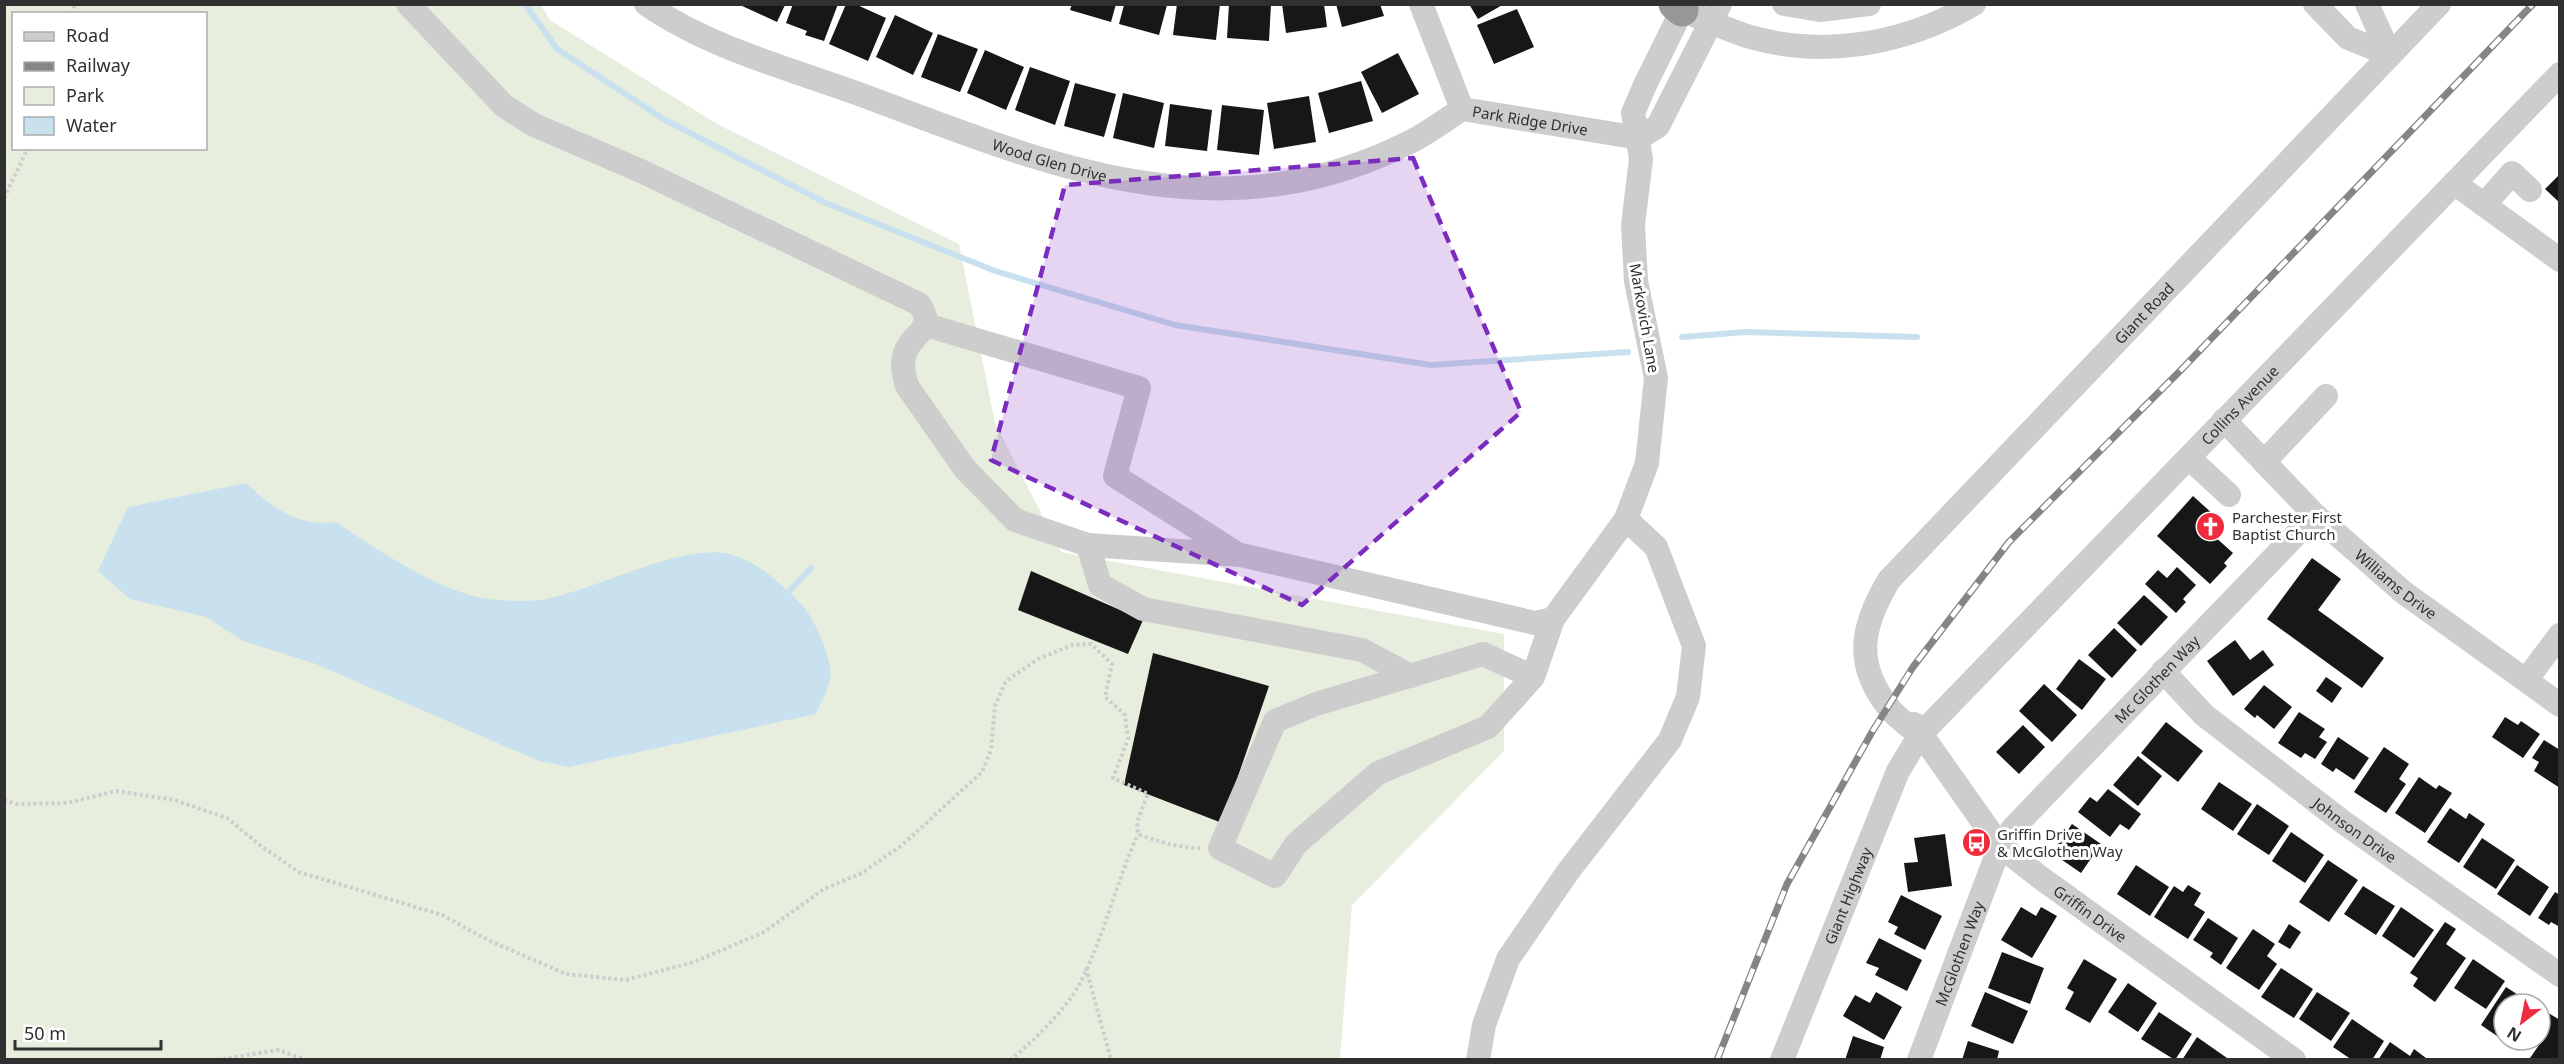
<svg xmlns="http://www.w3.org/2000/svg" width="2564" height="1064" viewBox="0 0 2564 1064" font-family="'Noto Sans',sans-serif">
<rect width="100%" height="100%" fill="#fff"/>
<path fill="#e7eede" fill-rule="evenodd" d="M 5,5 L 541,5 L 550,20 L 717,124 L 959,244 L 995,423 L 1061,552 L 1504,634 L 1504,751 L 1352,905 L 1340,1059 L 5,1060 ZM 14,14 L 206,14 L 206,148 L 14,148 Z"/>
<path fill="#c9e1ee" d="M 246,483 C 273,508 297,527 336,522 C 376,549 441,593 489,599 C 504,601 524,602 539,600 C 590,593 682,542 729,554 C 760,562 780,583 802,605 C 815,620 834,660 830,680 C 828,691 820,703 816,714 L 569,767 L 539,761 L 316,664 L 243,641 L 206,617 L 130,599 L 98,571 L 128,507 Z"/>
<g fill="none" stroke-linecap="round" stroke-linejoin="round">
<path stroke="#c9e1ee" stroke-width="6" d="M 525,4 L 557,49 L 665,120 L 826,203 L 995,271 L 1175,325 L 1431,365 L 1628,352
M 1682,337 L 1746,332 L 1917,337
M 784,597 L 811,568"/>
</g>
<path fill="#171717" d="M 793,4 L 838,4 L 824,41 L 805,35 L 807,31 L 786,23 Z
M 846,4 L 855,4 L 886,18 L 868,61 L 829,44 Z
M 1072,4 L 1116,4 L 1111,22 L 1070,10 Z
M 1177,4 L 1220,4 L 1216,40 L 1173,35 Z
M 1229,4 L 1271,4 L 1269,41 L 1227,38 Z
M 1282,4 L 1324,4 L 1327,27 L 1286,33 Z
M 1336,4 L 1380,4 L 1384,16 L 1342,27 Z
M 1469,4 L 1504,4 L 1478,19 Z
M 740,5 L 785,5 L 777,22 Z
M 1124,5 L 1167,5 L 1159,35 L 1119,24 Z
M 1517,9 L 1534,47 L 1494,64 L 1477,25 Z
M 895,15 L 933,33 L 913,75 L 876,57 Z
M 938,34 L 978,49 L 960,92 L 921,77 Z
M 985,50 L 1024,67 L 1006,110 L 967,93 Z
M 1398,53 L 1419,94 L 1382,113 L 1361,72 Z
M 1030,67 L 1070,81 L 1055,125 L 1015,110 Z
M 1361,81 L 1373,121 L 1329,133 L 1318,93 Z
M 1075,83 L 1116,94 L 1104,137 L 1064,126 Z
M 1123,93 L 1164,103 L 1154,148 L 1113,138 Z
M 1309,96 L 1316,142 L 1274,149 L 1267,103 Z
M 1170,104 L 1212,110 L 1207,151 L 1165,146 Z
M 1222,105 L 1264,110 L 1259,155 L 1217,150 Z
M 2560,174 L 2560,203 L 2545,189 Z
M 2193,496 L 2214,515 L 2203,526 L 2233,553 L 2224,563 L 2227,566 L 2210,584 L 2157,536 Z
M 2312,558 L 2341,579 L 2318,610 L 2384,658 L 2362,688 L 2267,619 Z
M 2177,567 L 2196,585 L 2183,599 L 2186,602 L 2176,613 L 2145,584 L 2158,570 L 2167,578 Z
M 1031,571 L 1143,620 L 1128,654 L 1018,610 Z
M 2144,595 L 2168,617 L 2141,646 L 2117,623 Z
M 2114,628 L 2137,650 L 2112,678 L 2088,655 Z
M 2235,640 L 2250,660 L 2263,650 L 2274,665 L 2233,696 L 2207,661 Z
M 1153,653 L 1269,686 L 1222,823 L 1124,785 Z
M 2079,659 L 2106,679 L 2082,710 L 2056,689 Z
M 2326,677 L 2342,688 L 2332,703 L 2316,691 Z
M 2044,684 L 2077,715 L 2052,742 L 2019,711 Z
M 2264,685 L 2292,707 L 2274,729 L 2257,715 L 2255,718 L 2244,709 Z
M 2299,712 L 2325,729 L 2319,737 L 2327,742 L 2315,759 L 2305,753 L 2301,758 L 2278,743 Z
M 2505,717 L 2518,725 L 2521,721 L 2540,734 L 2523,758 L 2492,737 Z
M 2166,722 L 2203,751 L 2178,782 L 2141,753 Z
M 2023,725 L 2045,747 L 2019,774 L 1996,752 Z
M 2338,737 L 2369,758 L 2354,780 L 2336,768 L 2333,772 L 2321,764 Z
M 2544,740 L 2560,750 L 2560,788 L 2534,771 L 2539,762 L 2532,758 Z
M 2384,747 L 2409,764 L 2399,779 L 2406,784 L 2386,813 L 2354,792 Z
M 2138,756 L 2162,776 L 2138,806 L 2113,785 Z
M 2419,777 L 2436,789 L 2439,785 L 2452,793 L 2425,833 L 2395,813 Z
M 2219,782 L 2252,804 L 2233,831 L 2201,809 Z
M 2108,789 L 2141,814 L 2129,830 L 2120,824 L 2110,837 L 2078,812 L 2090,797 L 2097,802 Z
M 2257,804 L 2289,826 L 2269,855 L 2237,834 Z
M 2450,808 L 2466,819 L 2469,813 L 2485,824 L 2459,863 L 2427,842 Z
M 2072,824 L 2101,844 L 2081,873 L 2052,853 Z
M 2291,832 L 2324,855 L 2305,883 L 2272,861 Z
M 1945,834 L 1952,886 L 1908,892 L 1904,863 L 1918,862 L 1914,838 Z
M 2482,838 L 2515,860 L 2496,889 L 2463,867 Z
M 2328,860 L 2358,880 L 2329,922 L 2299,902 Z
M 2136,865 L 2169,887 L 2150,916 L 2117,894 Z
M 2517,865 L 2549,887 L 2530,916 L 2497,894 Z
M 2188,885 L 2201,893 L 2194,905 L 2205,912 L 2188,939 L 2154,917 L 2174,886 L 2183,892 Z
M 2363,886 L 2395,906 L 2376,935 L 2344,914 Z
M 2555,892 L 2560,895 L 2560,927 L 2551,922 L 2549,925 L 2538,918 Z
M 1901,895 L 1942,916 L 1925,950 L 1894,934 L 1898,927 L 1888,922 Z
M 2021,907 L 2036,916 L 2041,907 L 2057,916 L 2032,958 L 2001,940 Z
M 2401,907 L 2434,930 L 2414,958 L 2382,936 Z
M 2208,918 L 2238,938 L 2221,965 L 2210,957 L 2213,953 L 2193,940 Z
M 2445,922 L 2456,929 L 2446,944 L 2466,958 L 2435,1002 L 2413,986 L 2418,978 L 2410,973 Z
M 2289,924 L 2301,932 L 2290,949 L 2278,942 Z
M 2253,929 L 2275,944 L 2267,956 L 2277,964 L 2259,990 L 2226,968 Z
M 1879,938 L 1922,960 L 1907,991 L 1875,975 L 1879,968 L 1866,963 Z
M 2002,952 L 2044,968 L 2030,1004 L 1988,988 Z
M 2084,959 L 2117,979 L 2090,1023 L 2065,1009 L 2074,992 L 2067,988 Z
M 2473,959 L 2505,981 L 2486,1009 L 2454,988 Z
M 2281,968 L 2313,989 L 2294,1018 L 2261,997 Z
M 2128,983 L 2157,1003 L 2138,1032 L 2108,1012 Z
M 2506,987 L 2532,1004 L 2504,1004 L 2504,1040 L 2518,1040 L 2513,1047 L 2481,1025 Z
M 1876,992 L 1902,1007 L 1884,1040 L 1843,1016 L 1855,995 L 1870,1003 Z
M 1985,992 L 2028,1011 L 2013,1044 L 1971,1026 Z
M 2317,992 L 2350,1013 L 2331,1041 L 2299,1019 Z
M 2545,1011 L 2560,1020 L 2560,1058 L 2531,1060 L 2530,1058 L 2539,1045 L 2532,1040 L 2540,1040 L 2540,1019 Z
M 2159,1012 L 2192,1034 L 2175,1060 L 2141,1039 Z
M 2352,1019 L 2384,1041 L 2372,1060 L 2352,1060 L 2333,1047 Z
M 1853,1036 L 1884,1047 L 1880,1060 L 1845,1060 Z
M 2197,1037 L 2227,1058 L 2226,1060 L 2182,1060 Z
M 1968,1041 L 1999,1051 L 1997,1060 L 1962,1060 Z
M 2390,1042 L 2410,1056 L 2414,1049 L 2426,1058 L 2378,1060 Z"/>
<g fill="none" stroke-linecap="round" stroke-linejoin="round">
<path stroke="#cdcdcd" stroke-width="4" stroke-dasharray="3 3" stroke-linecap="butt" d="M 72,14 L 75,4
M 4,198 L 28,148
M 4,800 L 17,804 L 67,803 L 116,791 L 174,800 L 227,818 L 261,846 L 299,872 L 442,915 L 488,940 L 566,974 L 626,980 L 694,962 L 764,932 L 824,889 L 862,873 L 901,846 L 982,772 L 991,750 L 995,706 L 1006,681 L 1038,659 L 1072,645 L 1091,644 L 1112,664 L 1105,697 L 1125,715 L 1128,739 L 1113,778 L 1148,794 L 1137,822 L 1138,834 C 1159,842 1179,848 1202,848
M 1086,968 L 1111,1060
M 217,1060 L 278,1050 L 306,1060
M 1010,1060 C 1032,1043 1066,1009 1079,985 C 1104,937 1116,883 1138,834"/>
<g stroke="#cdcdcd" stroke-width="24">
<path d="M 408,4 L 504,106 L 534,125 L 641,171 L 919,304 C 937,330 913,331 905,353 C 901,364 904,375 907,386 L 965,469 L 1015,520 L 1088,545 L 1241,555 L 1535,623 L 1553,619 L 1626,519 L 1647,463 L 1656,378 L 1636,281 L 1633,225 L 1641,159 L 1633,113 L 1645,85 L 1685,4"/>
<path id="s1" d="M 646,4 C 709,48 788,68 859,94 C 1046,164 1218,240 1412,141 C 1429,132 1446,120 1462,109"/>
<path d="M 1421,4 L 1462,109"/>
<path d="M 1784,4 L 1820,10 L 1869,4"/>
<path d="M 2315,4 L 2348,38 L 2390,55"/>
<path d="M 2367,4 L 2390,55"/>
<path d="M 1682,10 C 1703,19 1725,29 1747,36 C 1823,59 1906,44 1974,4"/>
<path id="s2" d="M 1462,109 L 1639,138"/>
<path d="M 1639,138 L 1658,126 L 1720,4"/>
<path d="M 2454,183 L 2560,260"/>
<path d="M 2484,205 L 2512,173 L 2530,190"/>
<path d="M 926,325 L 1139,388 L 1115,476 L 1236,553"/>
<path id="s3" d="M 2224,420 L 2315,515 L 2403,592 L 2560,705"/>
<path d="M 2189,458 L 2229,495"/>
<path d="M 2264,462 L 2326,396"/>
<path d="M 1088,545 L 1100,585 L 1143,609 L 1362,650 L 1411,676"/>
<path id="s4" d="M 2163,671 L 2204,715 L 2343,822 L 2560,975"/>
<path d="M 1533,677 L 1483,654 L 1316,704 L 1275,721 L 1220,848 L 1275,876 L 1296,844 L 1378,773 L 1488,727 L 1533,677 L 1553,619"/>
<path d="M 2526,680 L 2560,635"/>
<path id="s5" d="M 1914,724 L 2000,846 L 2041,878 L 2294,1060"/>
<path id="s6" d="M 1920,735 C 1910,727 1897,718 1889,708 C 1853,663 1862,625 1889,580 L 2439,4"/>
<path d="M 1478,1060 L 1484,1025 L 1508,959 L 1567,873 L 1670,740 L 1688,697 L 1694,646 L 1656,547 L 1626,519"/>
<path id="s7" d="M 1782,1060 L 1898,771 L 1920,735 L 2560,74"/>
<path id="s8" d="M 1919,1060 L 2000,846 L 2015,826 L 2315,515"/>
</g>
<path stroke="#979797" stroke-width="33" d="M 1675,4 L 1682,10"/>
<defs>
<path id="rail" d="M 1717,1060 L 1787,884 L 1872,732 L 1913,667 L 2009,542 L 2181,370 L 2533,4"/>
</defs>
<use href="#rail" stroke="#858585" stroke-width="7"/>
<use href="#rail" stroke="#fff" stroke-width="4.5" stroke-dasharray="14" stroke-linecap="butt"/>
</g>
<path fill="#7b2cbf" fill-opacity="0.2" stroke="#7b2cbf" stroke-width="4.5" stroke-dasharray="12 8" stroke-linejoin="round" d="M 1413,158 L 1521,412 L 1302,605 L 991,460 L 1065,185 Z"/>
<defs>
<symbol id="church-disc" viewBox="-11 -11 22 22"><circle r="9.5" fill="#ee2c3e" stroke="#fff"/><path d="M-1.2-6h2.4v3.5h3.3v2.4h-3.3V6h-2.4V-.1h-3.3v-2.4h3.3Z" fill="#fff"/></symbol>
<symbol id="bus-disc" viewBox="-11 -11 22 22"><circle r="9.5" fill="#ee2c3e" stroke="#fff"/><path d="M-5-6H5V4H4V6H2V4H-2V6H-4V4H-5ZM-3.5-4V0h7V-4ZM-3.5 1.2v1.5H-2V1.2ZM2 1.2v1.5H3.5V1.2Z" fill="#fff"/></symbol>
</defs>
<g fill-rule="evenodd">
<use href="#church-disc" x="2194" y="510" width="33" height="33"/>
<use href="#bus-disc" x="1960" y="826" width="33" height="33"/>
</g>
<g text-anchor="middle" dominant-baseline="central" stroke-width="6" stroke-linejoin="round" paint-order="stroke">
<g font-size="15" fill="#303030" stroke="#fff">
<text stroke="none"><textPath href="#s2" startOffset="69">Park Ridge Drive</textPath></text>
<text stroke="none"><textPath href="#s1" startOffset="434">Wood Glen Drive</textPath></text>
<text stroke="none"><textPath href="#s6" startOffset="549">Giant Road</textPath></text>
<text transform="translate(1645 318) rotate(80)">Markovich Lane</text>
<text stroke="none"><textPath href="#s7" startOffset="813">Collins Avenue</textPath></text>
<text stroke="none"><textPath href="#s3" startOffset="238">Williams Drive</textPath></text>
<text stroke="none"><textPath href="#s8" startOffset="458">Mc Glothen Way</textPath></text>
<text stroke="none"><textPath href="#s4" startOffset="250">Johnson Drive</textPath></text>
<text stroke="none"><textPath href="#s7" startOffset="177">Giant Highway</textPath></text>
<text stroke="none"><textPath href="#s5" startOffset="262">Griffin Drive</textPath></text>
<text stroke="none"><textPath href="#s8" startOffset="114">McGlothen Way</textPath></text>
</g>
<g font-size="15" fill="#303030" stroke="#fff" text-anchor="start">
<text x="2232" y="517">Parchester First<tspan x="2232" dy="17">Baptist Church</tspan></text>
<text x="1997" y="834">Griffin Drive<tspan x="1997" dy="17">&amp; McGlothen Way</tspan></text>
</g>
</g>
<rect width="2564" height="1064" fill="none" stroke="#303030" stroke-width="12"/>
<rect x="12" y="12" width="195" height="138" fill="#ffffff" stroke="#acacac" stroke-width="1.5"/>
<rect x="24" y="32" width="30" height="9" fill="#cdcdcd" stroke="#acacac" stroke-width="1.5"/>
<text x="66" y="42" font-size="18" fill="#303030">Road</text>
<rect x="24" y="62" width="30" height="9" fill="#858585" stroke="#acacac" stroke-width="1.5"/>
<text x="66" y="72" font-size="18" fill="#303030">Railway</text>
<rect x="24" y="87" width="30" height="18" fill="#e7eede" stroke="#acacac" stroke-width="1.5"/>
<text x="66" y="102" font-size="18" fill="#303030">Park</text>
<rect x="24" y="117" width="30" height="18" fill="#c9e1ee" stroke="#acacac" stroke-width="1.5"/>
<text x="66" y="132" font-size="18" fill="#303030">Water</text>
<g transform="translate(2522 1022) rotate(212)"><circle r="28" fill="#ffffff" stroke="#acacac" stroke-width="1.5"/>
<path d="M0-4.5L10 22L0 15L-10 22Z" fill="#ee2c3e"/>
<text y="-9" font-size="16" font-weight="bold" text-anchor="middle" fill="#303030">N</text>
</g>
<path d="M15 1040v9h146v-9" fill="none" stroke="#303030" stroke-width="3"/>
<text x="24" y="1040" font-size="18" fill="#303030" stroke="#ffffff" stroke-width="4.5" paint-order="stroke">50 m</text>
</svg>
